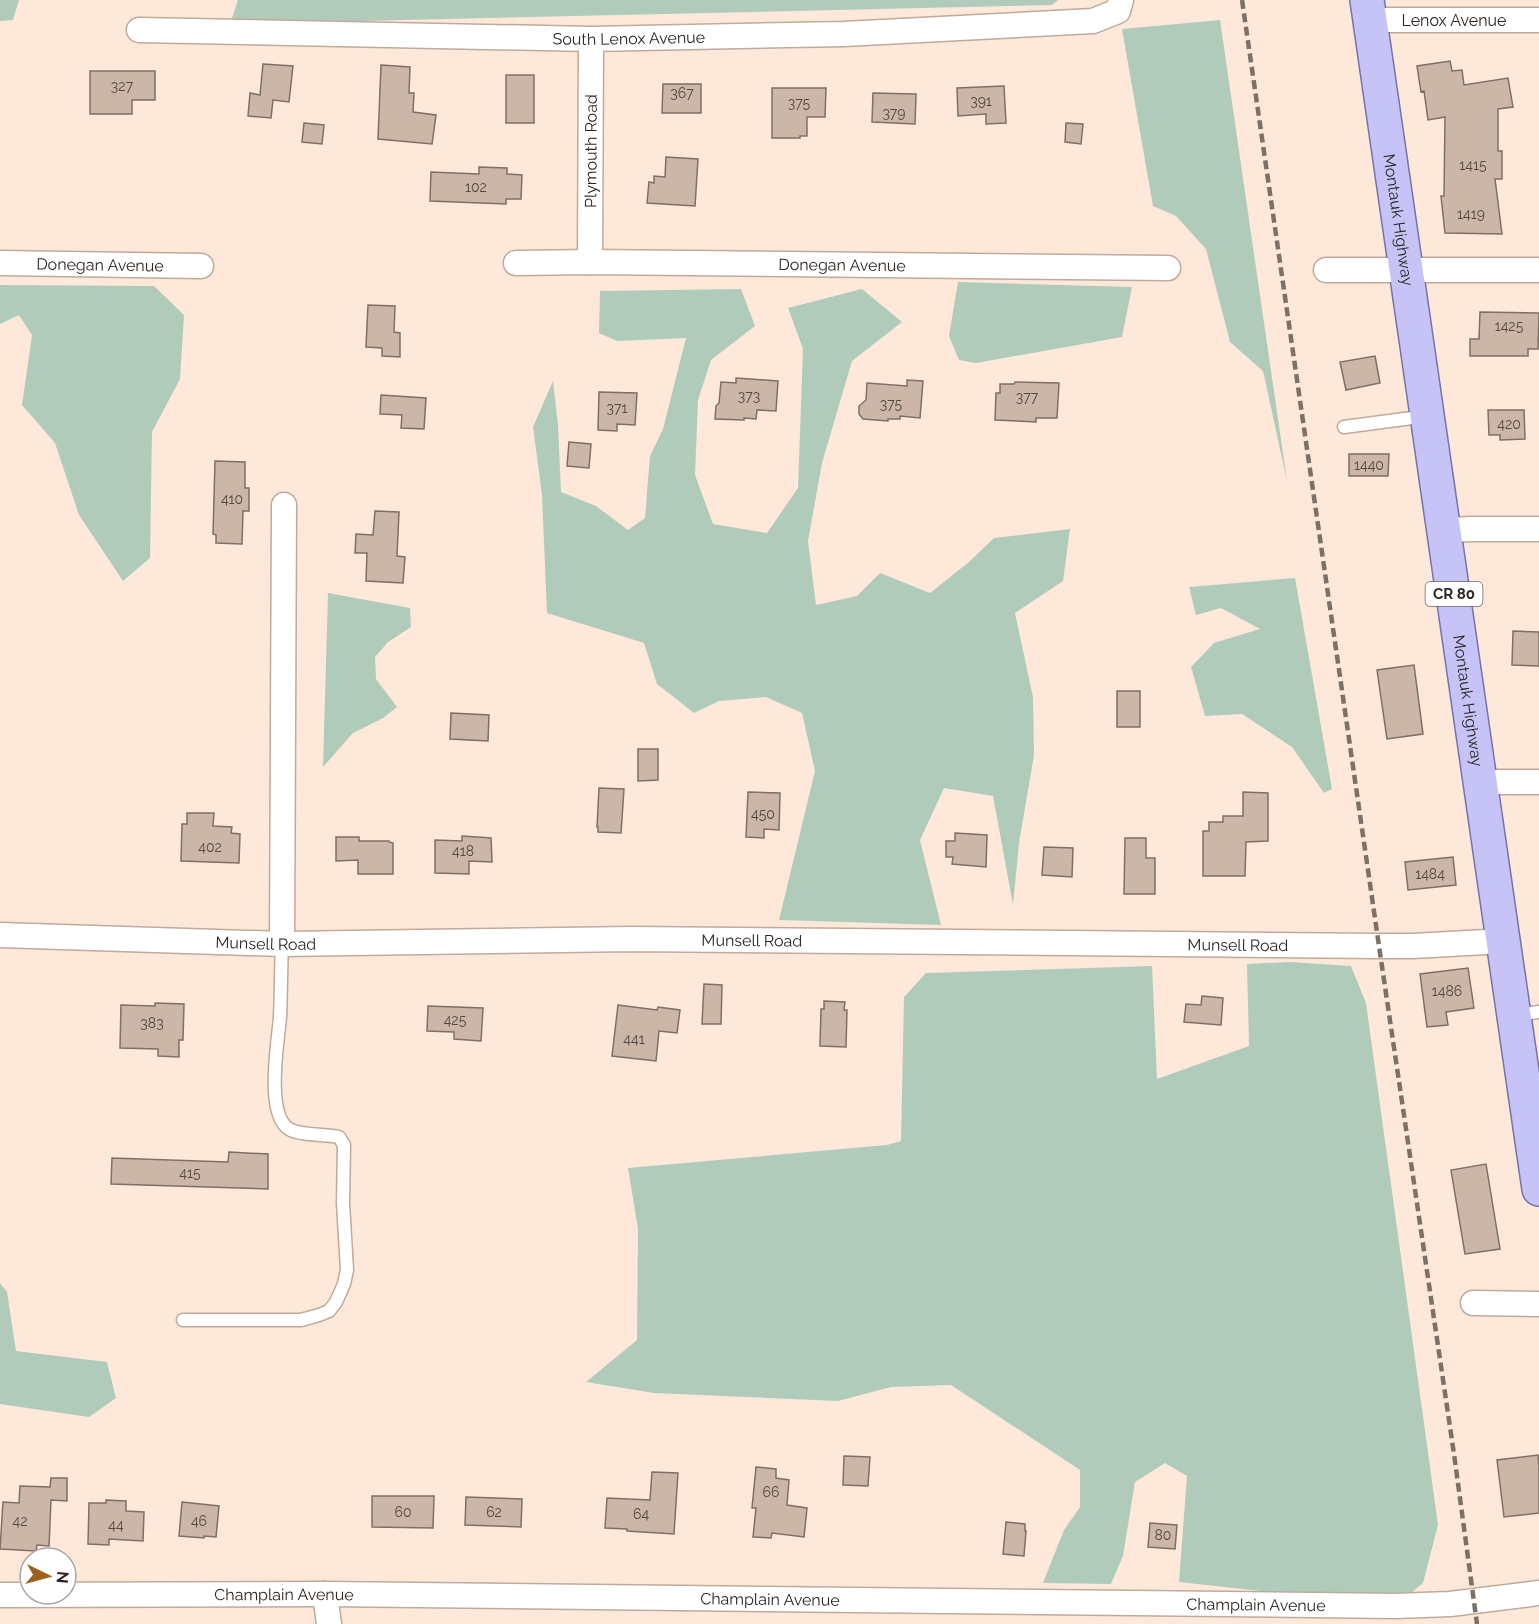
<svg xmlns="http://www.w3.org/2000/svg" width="1539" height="1624" viewBox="0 0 1539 1624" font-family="Raleway,sans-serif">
<rect width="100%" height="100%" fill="#fee8da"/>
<path fill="#b1cbbb" d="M 0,0 L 19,0 L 13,20 L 0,21 Z
M 238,0 L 1058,0 L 1052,5 L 230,24 Z
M 1220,20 L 1287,481 L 1263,371 L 1230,342 L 1206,249 L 1176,216 L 1153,206 L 1122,29 Z
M 958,282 L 1132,287 L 1122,337 L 976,363 L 959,360 L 949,336 Z
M 0,285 L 154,286 L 184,315 L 180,379 L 152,432 L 150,558 L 123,581 L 79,515 L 55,443 L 22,405 L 32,335 L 19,315 L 0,324 Z
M 741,289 L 755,326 L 711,360 L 698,400 L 695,475 L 713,524 L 767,533 L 798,488 L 803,349 L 788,308 L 862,289 L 902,322 L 852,361 L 822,463 L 808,541 L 816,605 L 857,596 L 880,573 L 930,593 L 969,562 L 994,538 L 1070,529 L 1063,581 L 1015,613 L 1033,697 L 1034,755 L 1019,843 L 1013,905 L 993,796 L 944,788 L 920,840 L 941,925 L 779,920 L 815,771 L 802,713 L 766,697 L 719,701 L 694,713 L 657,684 L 644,643 L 547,613 L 542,495 L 533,427 L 553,381 L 558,425 L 561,492 L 596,506 L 628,530 L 645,518 L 650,456 L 663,429 L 686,338 L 617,341 L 599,333 L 600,291 Z
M 1295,578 L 1332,789 L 1324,793 L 1292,747 L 1242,714 L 1205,716 L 1191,667 L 1214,643 L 1260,629 L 1221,608 L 1196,615 L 1189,587 Z
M 328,593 L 410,608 L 411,627 L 388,642 L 375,657 L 376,679 L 397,707 L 383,718 L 353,733 L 323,767 Z
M 1290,962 L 1351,966 L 1366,1003 L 1438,1525 L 1423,1583 L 1395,1606 L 1179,1582 L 1187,1476 L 1165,1463 L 1135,1482 L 1123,1556 L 1111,1584 L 1043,1583 L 1064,1530 L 1080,1507 L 1080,1470 L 951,1385 L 891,1387 L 838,1401 L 654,1393 L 586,1382 L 637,1340 L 638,1229 L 628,1168 L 887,1145 L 901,1141 L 904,997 L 926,973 L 1152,966 L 1157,1079 L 1249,1046 L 1247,964 Z
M 0,1283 L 7,1292 L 16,1351 L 107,1362 L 116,1398 L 89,1417 L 0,1404 Z"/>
<path fill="#cbb6a8" stroke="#826f62" stroke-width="1.5" d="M 1450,61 L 1452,71 L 1462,70 L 1464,85 L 1508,78 L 1513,107 L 1498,109 L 1498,151 L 1502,151 L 1502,179 L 1495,179 L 1502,234 L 1445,233 L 1441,196 L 1444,196 L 1445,117 L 1428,120 L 1424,91 L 1421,92 L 1417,66 Z
M 263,64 L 293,66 L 289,102 L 273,100 L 271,118 L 248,116 L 250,93 L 260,95 Z
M 381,65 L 410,67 L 409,93 L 414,93 L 413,112 L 436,115 L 432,144 L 378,139 Z
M 90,71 L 155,71 L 155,100 L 132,100 L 132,114 L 90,114 Z
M 506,75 L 534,75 L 534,123 L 506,123 Z
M 663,84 L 701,84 L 701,113 L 662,113 Z
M 1004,86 L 1006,123 L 986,124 L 986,114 L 958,116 L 957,88 Z
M 772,88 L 826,88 L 825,117 L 807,117 L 807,136 L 800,136 L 800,138 L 772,138 Z
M 873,93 L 916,94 L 915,124 L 872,122 Z
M 304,123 L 324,125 L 322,144 L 302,142 Z
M 1066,123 L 1083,124 L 1081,144 L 1065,142 Z
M 666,157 L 698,159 L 695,206 L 647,203 L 649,182 L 654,183 L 654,176 L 665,177 Z
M 479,167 L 507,168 L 507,174 L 522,175 L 521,199 L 506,199 L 506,204 L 430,201 L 431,172 L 479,174 Z
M 368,305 L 395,306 L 394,332 L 400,333 L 400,357 L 382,356 L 382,348 L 366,347 Z
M 1480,312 L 1539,313 L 1538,349 L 1528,349 L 1528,356 L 1470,356 L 1470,339 L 1479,339 Z
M 1375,356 L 1380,383 L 1346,390 L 1340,362 Z
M 736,378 L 778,381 L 776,411 L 757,410 L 756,419 L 744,418 L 744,420 L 715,419 L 716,406 L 719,403 L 721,382 L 736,383 Z
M 907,380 L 923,381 L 920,418 L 900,416 L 900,419 L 888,419 L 888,421 L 863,419 L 859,414 L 859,406 L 866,400 L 867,383 L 907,386 Z
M 1015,382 L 1059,383 L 1057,418 L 1036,418 L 1036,422 L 995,420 L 996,393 L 1000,393 L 1000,384 L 1014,384 Z
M 599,392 L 637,393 L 635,425 L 617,424 L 617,431 L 598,430 Z
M 381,395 L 426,398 L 424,429 L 401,428 L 402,415 L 380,414 Z
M 1488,410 L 1524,410 L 1525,439 L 1500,440 L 1500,435 L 1489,435 Z
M 569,442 L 591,444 L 589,468 L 567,466 Z
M 1349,454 L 1389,454 L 1388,476 L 1349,476 Z
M 215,461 L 245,462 L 245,488 L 249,488 L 249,511 L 243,511 L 242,544 L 216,543 L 216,535 L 213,534 Z
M 375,511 L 399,512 L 397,556 L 405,557 L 403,583 L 366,581 L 367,553 L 355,553 L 356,534 L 373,535 Z
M 1513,631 L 1539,632 L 1539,666 L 1512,665 Z
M 1414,665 L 1423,734 L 1387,739 L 1377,670 Z
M 1117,691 L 1140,691 L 1140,727 L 1117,727 Z
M 451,713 L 489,715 L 488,741 L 450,739 Z
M 638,749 L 658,749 L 658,780 L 638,781 Z
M 599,788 L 624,789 L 621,833 L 598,832 L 598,827 L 597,827 Z
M 748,792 L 780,793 L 779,830 L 764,829 L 764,838 L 746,837 Z
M 1243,792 L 1268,793 L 1268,841 L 1246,842 L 1245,876 L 1203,876 L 1203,831 L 1209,831 L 1209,822 L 1223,822 L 1223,816 L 1243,816 Z
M 187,813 L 214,813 L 213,826 L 232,827 L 231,833 L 240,834 L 239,863 L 181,861 L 182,824 L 187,824 Z
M 955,833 L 987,835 L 986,867 L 952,864 L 953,857 L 946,857 L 946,841 L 955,841 Z
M 462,836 L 491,838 L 492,862 L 469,861 L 469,874 L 435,873 L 435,840 L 462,841 Z
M 336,837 L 359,837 L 359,841 L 389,841 L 389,842 L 393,843 L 393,874 L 358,874 L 358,860 L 336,861 Z
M 1125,838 L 1146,838 L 1146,858 L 1155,858 L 1155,894 L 1124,894 Z
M 1044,847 L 1073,848 L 1072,877 L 1042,875 Z
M 1453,857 L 1456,885 L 1408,890 L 1405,862 Z
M 1468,968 L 1474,1008 L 1446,1012 L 1448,1025 L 1427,1027 L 1420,974 Z
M 704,984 L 722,985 L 721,1024 L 702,1024 Z
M 1202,996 L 1223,998 L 1221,1025 L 1184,1022 L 1186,1004 L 1201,1005 Z
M 824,1001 L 845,1002 L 844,1010 L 847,1010 L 846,1047 L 820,1046 L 821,1009 L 824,1009 Z
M 155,1003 L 184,1004 L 183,1040 L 179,1040 L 179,1057 L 158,1056 L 158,1049 L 120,1048 L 121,1005 L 155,1006 Z
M 618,1005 L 657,1010 L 658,1007 L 680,1010 L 677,1033 L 659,1031 L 656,1061 L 612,1056 Z
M 428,1006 L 483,1008 L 481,1041 L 454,1039 L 454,1032 L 427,1031 Z
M 229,1152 L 268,1154 L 268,1189 L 111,1184 L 112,1158 L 228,1162 Z
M 1486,1164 L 1500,1249 L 1465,1254 L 1451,1170 Z
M 1538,1455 L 1539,1467 L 1539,1513 L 1504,1517 L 1497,1460 Z
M 844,1456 L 870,1457 L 868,1486 L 843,1485 Z
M 756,1467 L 776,1469 L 776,1478 L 789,1480 L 787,1505 L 807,1508 L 804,1537 L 772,1533 L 771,1538 L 753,1537 L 756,1508 L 752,1508 Z
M 652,1472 L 678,1473 L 674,1534 L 627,1531 L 627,1529 L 605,1528 L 607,1498 L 650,1500 Z
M 51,1478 L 67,1478 L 67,1501 L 51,1500 L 49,1546 L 37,1545 L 36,1551 L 0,1549 L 3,1502 L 19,1503 L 20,1486 L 50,1487 Z
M 372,1496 L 434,1496 L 433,1528 L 372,1527 Z
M 466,1497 L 522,1499 L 521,1527 L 465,1525 Z
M 106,1500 L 126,1501 L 126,1511 L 144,1512 L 143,1541 L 109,1539 L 109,1545 L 88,1544 L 89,1503 L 106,1503 Z
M 182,1502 L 219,1506 L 216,1537 L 204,1536 L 204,1538 L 179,1536 Z
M 1006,1522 L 1025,1524 L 1025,1531 L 1026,1531 L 1024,1556 L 1003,1554 Z
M 1150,1523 L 1177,1525 L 1175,1549 L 1148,1547 Z"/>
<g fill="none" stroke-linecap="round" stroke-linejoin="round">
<defs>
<path id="service" d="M 1344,427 L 1427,416
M 1515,1015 L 1539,1012
M 183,1320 L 301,1320 L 319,1315 L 329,1311 L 336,1302 L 344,1284 L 347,1270 L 343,1203 L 344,1145 L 339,1137 C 325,1134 301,1136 289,1129 C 265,1114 278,1042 280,1017 C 281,993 281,968 282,944"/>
<g id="minor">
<path id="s1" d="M 1370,20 L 1539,20"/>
<path id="s2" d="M 139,30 L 591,39 L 844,34 L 1093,21 L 1118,11 L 1121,0"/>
<path id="s3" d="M 590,262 L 591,39"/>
<path id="s4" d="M 0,263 L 201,266"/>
<path id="s5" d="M 516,263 L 590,262 L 1168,268"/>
<path d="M 1326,270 L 1539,270"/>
<path d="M 1445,530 L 1473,529 L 1539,529"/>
<path d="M 1481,782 L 1539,782"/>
<path id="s6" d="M 0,935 L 282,944 L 631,939 L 1379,946 L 1413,946 L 1504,941"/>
<path d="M 282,944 L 284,505"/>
<path d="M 1473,1303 L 1539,1304"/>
<path d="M 325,1594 L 329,1624"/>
<path id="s7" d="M 0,1595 L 325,1594 L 1395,1606 L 1450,1604 L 1539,1593"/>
</g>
<g id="primary">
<path id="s8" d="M 1367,0 L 1539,1189"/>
</g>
</defs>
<use href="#service" stroke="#bfaa9c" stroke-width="15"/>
<use href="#minor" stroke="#bfaa9c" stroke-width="27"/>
<use href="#primary" stroke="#7872a8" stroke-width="36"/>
<use href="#service" stroke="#fff" stroke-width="12"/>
<use href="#minor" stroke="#fff" stroke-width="24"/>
<use href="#primary" stroke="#c6c4f7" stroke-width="33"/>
<path stroke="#7d7067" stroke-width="4.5" stroke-dasharray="9 4.5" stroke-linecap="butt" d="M 1242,0 L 1379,946 L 1454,1454 L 1477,1624"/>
</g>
<g text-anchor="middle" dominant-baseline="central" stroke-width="5" stroke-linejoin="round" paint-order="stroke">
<g font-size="14" fill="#544942">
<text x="122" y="86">327</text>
<text x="682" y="93">367</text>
<text x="981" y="101">391</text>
<text x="799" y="103">375</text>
<text x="894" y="113">379</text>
<text x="1473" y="165">1415</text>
<text x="476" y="187">102</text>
<text x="1471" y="214">1419</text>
<text x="1509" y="326">1425</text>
<text x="749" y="396">373</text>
<text x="1027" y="397">377</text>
<text x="891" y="404">375</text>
<text x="617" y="408">371</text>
<text x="1509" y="424">420</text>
<text x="1369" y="465">1440</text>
<text x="232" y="499">410</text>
<text x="763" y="814">450</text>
<text x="210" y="847">402</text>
<text x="463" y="851">418</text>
<text x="1430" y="874">1484</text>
<text x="1447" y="991">1486</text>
<text x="455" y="1020">425</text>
<text x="152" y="1023">383</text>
<text x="634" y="1039">441</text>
<text x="190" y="1173">415</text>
<text x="771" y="1492">66</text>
<text x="403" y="1512">60</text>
<text x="494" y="1512">62</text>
<text x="641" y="1514">64</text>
<text x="20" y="1521">42</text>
<text x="199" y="1521">46</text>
<text x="116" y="1525">44</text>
<text x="1163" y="1535">80</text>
</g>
<rect fill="#fff" stroke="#6c6663" stroke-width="1.5" x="1425.5" y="582" width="57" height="24" rx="4.5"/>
<g font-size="15" font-weight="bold" fill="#2d2520">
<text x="1454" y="594">CR 80</text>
</g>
<g font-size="16" fill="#2d2520" stroke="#fff">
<text stroke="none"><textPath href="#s1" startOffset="84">Lenox Avenue</textPath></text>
<text stroke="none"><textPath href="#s2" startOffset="490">South Lenox Avenue</textPath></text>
<text stroke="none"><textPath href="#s3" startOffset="111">Plymouth Road</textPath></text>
<text stroke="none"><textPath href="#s8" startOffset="222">Montauk Highway</textPath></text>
<text stroke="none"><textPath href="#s4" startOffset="100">Donegan Avenue</textPath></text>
<text stroke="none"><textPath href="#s5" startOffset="326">Donegan Avenue</textPath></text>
<text stroke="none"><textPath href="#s8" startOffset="708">Montauk Highway</textPath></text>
<text stroke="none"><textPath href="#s6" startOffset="752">Munsell Road</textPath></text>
<text stroke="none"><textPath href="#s6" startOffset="266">Munsell Road</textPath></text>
<text stroke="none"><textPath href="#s6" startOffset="1238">Munsell Road</textPath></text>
<text stroke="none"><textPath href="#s7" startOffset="284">Champlain Avenue</textPath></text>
<text stroke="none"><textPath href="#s7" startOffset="770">Champlain Avenue</textPath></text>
<text stroke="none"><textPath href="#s7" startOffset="1256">Champlain Avenue</textPath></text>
</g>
</g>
<g transform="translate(48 1576) rotate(95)"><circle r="28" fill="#ffffff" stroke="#aba8a6" stroke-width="1.5"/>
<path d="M0-4.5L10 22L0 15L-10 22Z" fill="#9b611f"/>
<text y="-9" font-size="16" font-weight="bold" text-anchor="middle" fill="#2d2520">N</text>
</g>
</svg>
